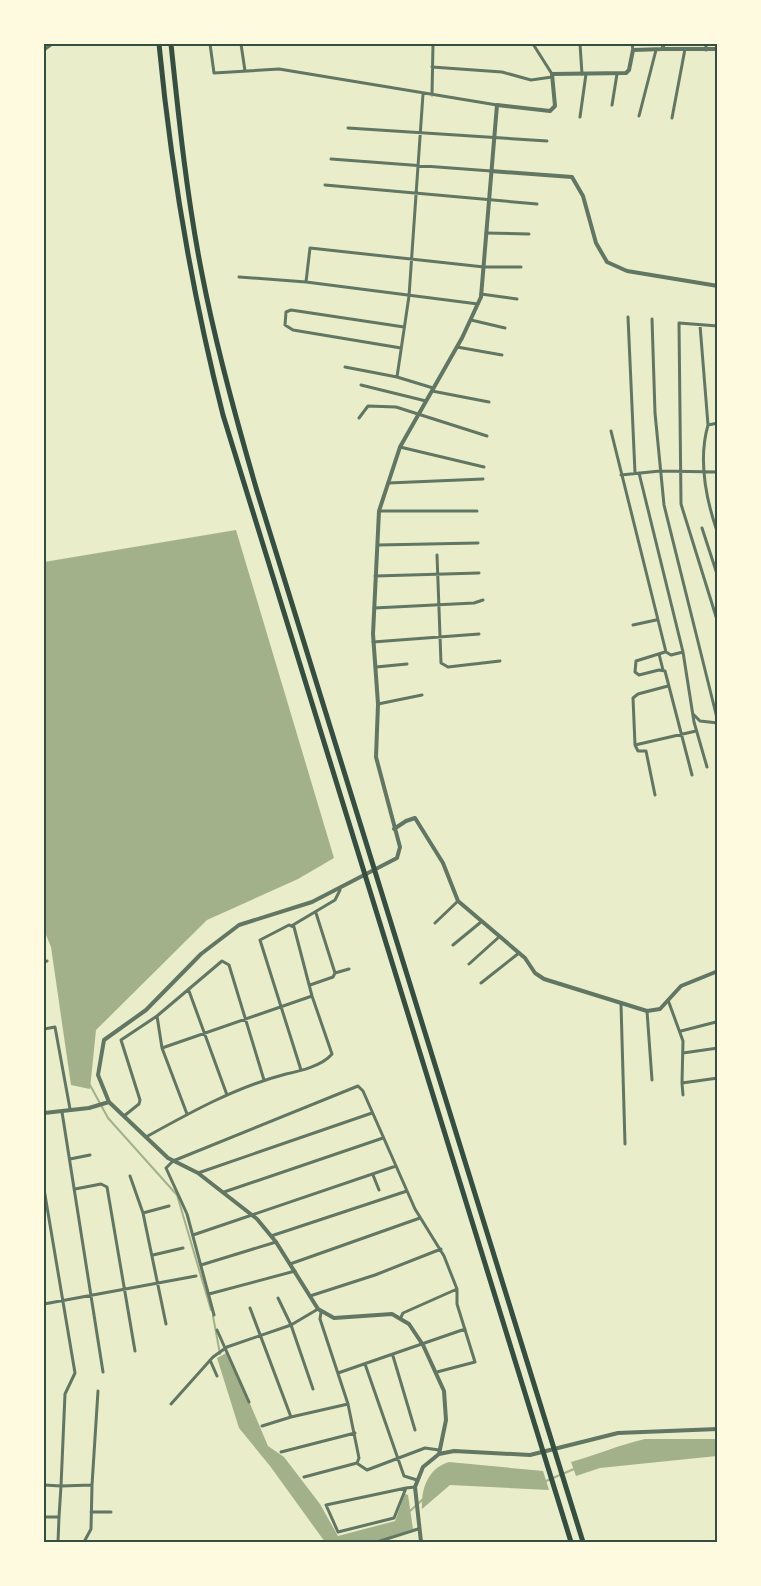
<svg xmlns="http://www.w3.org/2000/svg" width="761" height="1586" viewBox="0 0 761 1586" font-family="'DejaVu Sans',sans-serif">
<rect width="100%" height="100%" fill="#e9edc9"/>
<path fill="#a3b18a" d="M 236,530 L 334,858 L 298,879 L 207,920 L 96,1030 L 90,1089 L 71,1085 L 51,947 L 44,930 L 44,562 Z
M 228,1352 L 268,1446 L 284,1457 L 320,1504 L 338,1536 L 395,1521 L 405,1494 L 408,1495 L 413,1529 L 374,1542 L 325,1542 L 270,1466 L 239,1428 L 217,1358 Z
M 645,1439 L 717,1439 L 717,1456 L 600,1468 L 576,1476 L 571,1462 C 597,1455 618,1445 645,1439 Z
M 449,1462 L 543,1471 L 549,1490 L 450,1485 L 422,1509 C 421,1489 428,1468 449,1462 Z"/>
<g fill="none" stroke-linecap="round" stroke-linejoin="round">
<path stroke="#a3b18a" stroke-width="2" d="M 90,1085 L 108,1118 L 177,1195 L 211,1310
M 213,1316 L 220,1354
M 546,1481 L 574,1469
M 409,1512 L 423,1499"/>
<path stroke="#617663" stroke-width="3" d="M 210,44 L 214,73 L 279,69 L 497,105
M 241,44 L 245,71
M 533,44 L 552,74
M 580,44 L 582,74
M 632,44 L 633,50
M 706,44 L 706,50
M 44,50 L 52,44
M 432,67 L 502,72 L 531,80 L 552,77
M 432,95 L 433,44
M 612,105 L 617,74
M 639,116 L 656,50
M 580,117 L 586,74
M 672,118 L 685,49
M 348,128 L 547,141
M 331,159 L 491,171
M 325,185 L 537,204
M 486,233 L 529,234
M 239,277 L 306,282 L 478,304
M 306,282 L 310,248 L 484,267 L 521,267
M 481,294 L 517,299
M 628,317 L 635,473
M 652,319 L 655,413 L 664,505 L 718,722
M 471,320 L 505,328
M 700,325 L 708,425
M 718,326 L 679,323 L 681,504 L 718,623
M 457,347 L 502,355
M 401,348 L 293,330 L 285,325 L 286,312 L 291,310 L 404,327
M 345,367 L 397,377 L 433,388
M 397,377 L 409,296 L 423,94
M 361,385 L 426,401
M 432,391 L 489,402
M 359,418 L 368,406 L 396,407 L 487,436
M 718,423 L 708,425 C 698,460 706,500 718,534
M 611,431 L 666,652 L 671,655 L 683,652
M 400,447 L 484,467
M 639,473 L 683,652 L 694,722 L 707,767
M 621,475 L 660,471 L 718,472
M 388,483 L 483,479
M 379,511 L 477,511
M 702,528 L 718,577
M 378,545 L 478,543
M 437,555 L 441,663 L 448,667 L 500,661
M 375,576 L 479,573
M 374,608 L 474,603 L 483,600
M 633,625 L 656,620
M 373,642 L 479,634
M 665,652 L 636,661 L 635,672 L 639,675 L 659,670 L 665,671 L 692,775
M 659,654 L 663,670
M 376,667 L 407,664
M 378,704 L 422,695
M 693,714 L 700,721 L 718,723
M 635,745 L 696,731
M 655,795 L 646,751 L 638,751 L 635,745 L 633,698 L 638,694 L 668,686
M 435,923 L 458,901
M 293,925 L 335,900 L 340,890
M 453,945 L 481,922
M 44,962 L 47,961
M 469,964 L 499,937
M 335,973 L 349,969
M 481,983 L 519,953
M 310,985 L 333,977 L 335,973 L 316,913
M 189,991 L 227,1095
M 668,1000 L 683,1041 L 682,1083 L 718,1078
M 621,1004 L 625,1144
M 647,1011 L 652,1080
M 44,1029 L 55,1027 L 70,1109
M 681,1031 L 716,1022
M 162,1048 L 312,996
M 683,1053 L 718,1048
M 682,1083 L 683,1095
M 62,1112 L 103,1372
M 187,1114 L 162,1048 L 157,1016 L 222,961 L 229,965 L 264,1080
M 124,1116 L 139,1104 L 140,1100 L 121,1040 L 157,1016
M 146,1137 C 191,1112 236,1087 286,1074 C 300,1071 322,1066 332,1054 L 312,996 L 294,927 L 289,925 L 260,940 L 301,1070
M 70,1159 L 90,1155
M 198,1173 L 372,1113
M 373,1175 L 379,1190
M 130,1176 L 143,1213 L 166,1324
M 44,1189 L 75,1373 L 65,1394 L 61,1486 L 92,1485 L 98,1391
M 75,1189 L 101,1184 L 107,1187 L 135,1351
M 224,1192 L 383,1138
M 143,1213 L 169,1206
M 193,1235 L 396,1166
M 271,1236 L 407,1191
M 153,1255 L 183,1248
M 290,1264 L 420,1218
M 201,1265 L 276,1242
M 209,1294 L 295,1271
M 310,1296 L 375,1275 L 441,1249
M 278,1298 L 291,1325 L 313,1389
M 44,1304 L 196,1276
M 250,1308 L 291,1417 L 348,1404
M 214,1315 L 187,1214 L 166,1168 L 173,1161 L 358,1086 L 363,1091 L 415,1209 L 444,1256 L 457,1289 L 457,1304 L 475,1362 L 437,1372
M 401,1317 L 403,1313 L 457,1289
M 217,1330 L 249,1402
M 393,1356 L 415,1430
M 210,1360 L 217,1376
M 365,1364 L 404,1476 L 417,1480
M 338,1373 L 465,1329
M 171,1404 L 213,1357 L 227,1347 L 291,1325 L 318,1309
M 262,1426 L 291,1417
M 281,1452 L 355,1433
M 358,1464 L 367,1470 L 425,1448 L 439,1450
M 304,1477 L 357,1463 L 359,1458 L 348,1404 L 320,1319 L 321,1312
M 44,1485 L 61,1486 L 59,1517 L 44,1517
M 406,1488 L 394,1518 L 338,1532 L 326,1505 L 406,1488 L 415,1487
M 91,1512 L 111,1512
M 58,1542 L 59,1517
M 84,1542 L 91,1529 L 92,1486
M 377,1542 L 418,1529"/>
<path stroke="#617663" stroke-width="4" d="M 663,49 L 718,49
M 491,171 L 572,177 L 583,196 L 596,243 L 607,262 L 627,271 L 718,286
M 394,829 L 406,821 L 415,818 L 443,863 L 458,901 L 525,958 L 535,973 L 544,979 L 647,1011 L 660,1009 L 681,986 L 718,971
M 44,1113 L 89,1108 L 109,1102
M 439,1454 L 446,1420 L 444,1391 L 423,1345 L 409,1324 L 392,1314 L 334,1318 L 318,1309 L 276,1242 L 257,1219 L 198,1173 L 168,1158 L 109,1102 L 98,1075 L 104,1040 L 146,1010 L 201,954 L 239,925 L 312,902 L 397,858 L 400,847 L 376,757 L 378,704 L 373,634 L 379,511 L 400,447 L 462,338 L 481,297 L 497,105 L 550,111 L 555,106 L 552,74 L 626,73 L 629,70 L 633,50 L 663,49 L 663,44
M 421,1542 L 415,1487 L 423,1467 L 439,1454 L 454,1451 L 530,1455 L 618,1433 L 718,1429"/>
<path stroke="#344e41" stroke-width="5" d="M 159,44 C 171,169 192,293 223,415 L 571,1542
M 171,44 C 179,121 187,198 202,274 C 216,347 236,419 257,491 L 583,1542"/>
</g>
<rect width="761" height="1586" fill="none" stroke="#fefae0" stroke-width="90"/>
<rect x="45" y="45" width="671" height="1496" fill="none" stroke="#344e41" stroke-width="2"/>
</svg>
